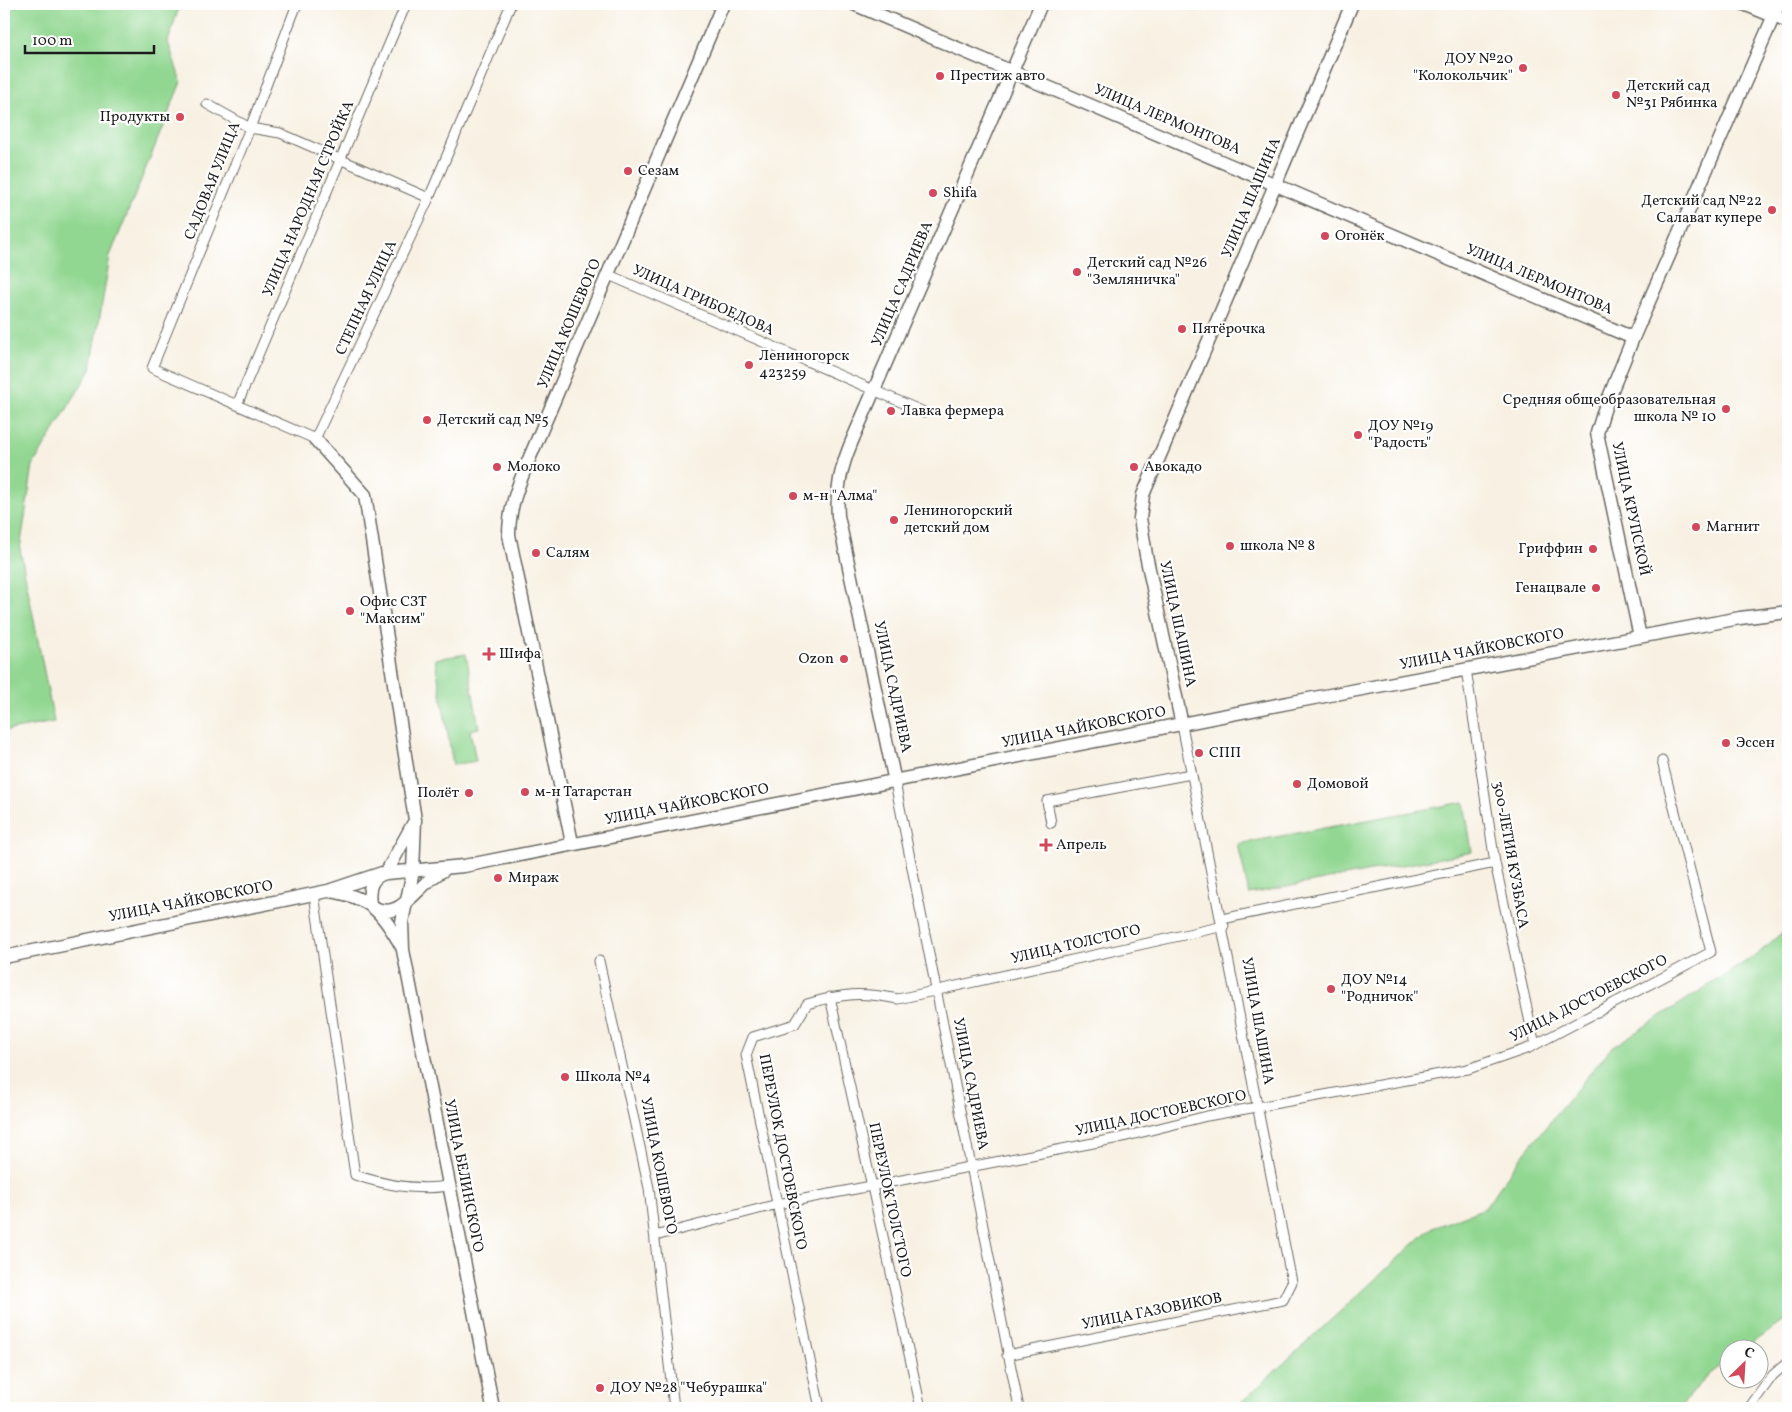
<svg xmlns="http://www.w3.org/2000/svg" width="1792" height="1412" viewBox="0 0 1792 1412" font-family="Vollkorn,serif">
<rect width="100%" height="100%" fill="#fff"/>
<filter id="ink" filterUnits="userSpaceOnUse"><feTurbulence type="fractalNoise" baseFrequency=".02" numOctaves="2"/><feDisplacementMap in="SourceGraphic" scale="10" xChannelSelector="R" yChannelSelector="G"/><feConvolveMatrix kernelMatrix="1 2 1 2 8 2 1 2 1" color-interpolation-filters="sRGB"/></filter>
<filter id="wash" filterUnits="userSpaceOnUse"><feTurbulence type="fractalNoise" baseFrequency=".0096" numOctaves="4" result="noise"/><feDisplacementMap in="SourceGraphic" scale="20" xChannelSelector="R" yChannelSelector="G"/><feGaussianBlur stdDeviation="1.12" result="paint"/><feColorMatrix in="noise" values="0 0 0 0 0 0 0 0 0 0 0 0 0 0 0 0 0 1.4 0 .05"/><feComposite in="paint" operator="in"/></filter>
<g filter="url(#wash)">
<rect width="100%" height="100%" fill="#f8f1e3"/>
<path fill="#91d791" stroke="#567a56" d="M 4,4 L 180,4 L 168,42 L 181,82 L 110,256 L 91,369 L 33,465 L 20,549 L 54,722 L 4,731 Z
M 466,654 L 479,728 L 470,730 L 476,761 L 453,765 L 435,659 Z
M 1464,802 L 1472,852 L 1249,894 L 1238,844 Z
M 1788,927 L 1788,1318 L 1743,1349 L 1730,1350 L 1729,1359 L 1709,1374 L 1679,1408 L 1235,1408 L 1430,1229 L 1485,1208 L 1521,1157 L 1611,1048 L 1759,953 Z"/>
</g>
<g filter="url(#ink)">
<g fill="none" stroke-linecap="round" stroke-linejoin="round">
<defs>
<path id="street" d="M 297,4 L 250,128 L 152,368 L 315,439 L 429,198 L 511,4
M 207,104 L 250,128 L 280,133 L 429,198
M 609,275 L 924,412
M 237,405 L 406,4
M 1466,669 L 1495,863 L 1535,1045
M 895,782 L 1019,1408
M 1051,823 L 1047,801 L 1191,774
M 314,894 L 355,1175 C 385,1185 417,1191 448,1186
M 1222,919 L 1495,863
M 599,961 L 649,1188 L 674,1408
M 830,997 L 921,1408
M 655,1236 L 778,1204 L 1119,1138 L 1207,1116 L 1468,1069 L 1529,1048 L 1711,952 L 1662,761
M 1007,1355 L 1283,1300 L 1292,1282 L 1182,725
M 820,1408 L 746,1055 L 753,1037 L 795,1024 L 807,1004 C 844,993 860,992 898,999 L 1224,926
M 1749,1408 L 1773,1375 L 1788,1362"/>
<path id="secondary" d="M 854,4 L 1633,338
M 1744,4 L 1788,22
M 315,439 L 365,495 L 415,820 L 413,871 L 407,900
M 1640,637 L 1597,433 L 1605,407 L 1633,338 L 1779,4
M 1182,725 L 1146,555 L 1140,518 L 1143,495 L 1352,4
M 895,782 L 838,516 C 836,489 841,467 852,441 L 1041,4
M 572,843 L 509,535 C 509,509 517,488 527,464 L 723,4
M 386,873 L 464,866 L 1298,701 L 1740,618 L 1788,612
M 330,891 C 371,897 383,913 402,947
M 406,902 L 402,922 L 403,950 L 493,1408
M 370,903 C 368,890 371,876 386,873 L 413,824
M 375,908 C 402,922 418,882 444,870
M 4,957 L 328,891 L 382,873"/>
</defs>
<use href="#street" stroke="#696762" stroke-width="11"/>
<use href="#secondary" stroke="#696762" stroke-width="15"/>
<use href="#street" stroke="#fff" stroke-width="9"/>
<use href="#secondary" stroke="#fff" stroke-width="12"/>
</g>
</g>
<g fill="#d1495b" stroke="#fff" stroke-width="2">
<circle cx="1523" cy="68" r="5"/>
<circle cx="940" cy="76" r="5"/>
<circle cx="1616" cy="95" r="5"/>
<circle cx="180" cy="117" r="5"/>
<circle cx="628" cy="171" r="5"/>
<circle cx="933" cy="193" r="5"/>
<circle cx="1772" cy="210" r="5"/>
<circle cx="1325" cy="236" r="5"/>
<circle cx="1077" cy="272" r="5"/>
<circle cx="1182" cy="329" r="5"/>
<circle cx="749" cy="365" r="5"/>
<circle cx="1726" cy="409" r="5"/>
<circle cx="891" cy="411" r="5"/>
<circle cx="427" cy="420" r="5"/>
<circle cx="1358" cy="435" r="5"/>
<circle cx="497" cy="467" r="5"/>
<circle cx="1134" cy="467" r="5"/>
<circle cx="793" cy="496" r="5"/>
<circle cx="894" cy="520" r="5"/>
<circle cx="1696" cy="527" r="5"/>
<circle cx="1230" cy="546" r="5"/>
<circle cx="1593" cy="549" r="5"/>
<circle cx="536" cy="553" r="5"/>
<circle cx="1596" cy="588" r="5"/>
<circle cx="350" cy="611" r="5"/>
<path d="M486.5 646.5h5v5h5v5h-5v5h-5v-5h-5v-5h5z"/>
<circle cx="844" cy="659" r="5"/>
<circle cx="1726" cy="743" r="5"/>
<circle cx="1199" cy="753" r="5"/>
<circle cx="1297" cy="784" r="5"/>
<circle cx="525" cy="792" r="5"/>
<circle cx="469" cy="793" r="5"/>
<path d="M1043.5 837.5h5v5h5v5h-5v5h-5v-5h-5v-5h5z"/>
<circle cx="498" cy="878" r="5"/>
<circle cx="1331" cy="989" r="5"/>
<circle cx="565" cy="1077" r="5"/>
<circle cx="600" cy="1388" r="5"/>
</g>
<g text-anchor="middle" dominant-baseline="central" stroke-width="4.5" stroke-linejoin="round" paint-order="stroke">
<g font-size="15" fill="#1c1c1c" stroke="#fff" text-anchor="start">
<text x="1513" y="59" text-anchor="end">ДОУ №20<tspan x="1513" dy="17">"Колокольчик"</tspan></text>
<text x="950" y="76">Престиж авто</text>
<text x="1626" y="86">Детский сад<tspan x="1626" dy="17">№31 Рябинка</tspan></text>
<text x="170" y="117" text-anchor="end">Продукты</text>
<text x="638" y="171">Сезам</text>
<text x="943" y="193">Shifa</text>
<text x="1762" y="201" text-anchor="end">Детский сад №22<tspan x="1762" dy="17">Салават купере</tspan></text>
<text x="1335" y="236">Огонёк</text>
<text x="1087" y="263">Детский сад №26<tspan x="1087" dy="17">"Земляничка"</tspan></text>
<text x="1192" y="329">Пятёрочка</text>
<text x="759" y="356">Лениногорск<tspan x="759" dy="17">423259</tspan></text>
<text x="1716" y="400" text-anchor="end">Средняя общеобразовательная<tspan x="1716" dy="17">школа № 10</tspan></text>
<text x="901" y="411">Лавка фермера</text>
<text x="437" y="420">Детский сад №5</text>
<text x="1368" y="426">ДОУ №19<tspan x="1368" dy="17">"Радость"</tspan></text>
<text x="507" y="467">Молоко</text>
<text x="1144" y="467">Авокадо</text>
<text x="803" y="496">м-н "Алма"</text>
<text x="904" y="511">Лениногорский<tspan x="904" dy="17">детский дом</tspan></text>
<text x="1706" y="527">Магнит</text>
<text x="1240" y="546">школа № 8</text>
<text x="1583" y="549" text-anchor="end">Гриффин</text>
<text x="546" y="553">Салям</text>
<text x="1586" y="588" text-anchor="end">Генацвале</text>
<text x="360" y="602">Офис СЗТ<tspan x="360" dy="17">"Максим"</tspan></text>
<text x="499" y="654">Шифа</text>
<text x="834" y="659" text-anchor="end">Ozon</text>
<text x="1736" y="743">Эссен</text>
<text x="1209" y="753">СПП</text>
<text x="1307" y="784">Домовой</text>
<text x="535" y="792">м-н Татарстан</text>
<text x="459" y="793" text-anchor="end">Полёт</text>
<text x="1056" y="845">Апрель</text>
<text x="508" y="878">Мираж</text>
<text x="1341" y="980">ДОУ №14<tspan x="1341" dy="17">"Родничок"</tspan></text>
<text x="575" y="1077">Школа №4</text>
<text x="610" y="1388">ДОУ №28 "Чебурашка"</text>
</g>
<g font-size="15" fill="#1c1c1c" stroke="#fff">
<text transform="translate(1167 120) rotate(23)">УЛИЦА ЛЕРМОНТОВА</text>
<text transform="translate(213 181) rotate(-68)">САДОВАЯ УЛИЦА</text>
<text transform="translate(1252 198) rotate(-67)">УЛИЦА ШАШИНА</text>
<text transform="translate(309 199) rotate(-67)">УЛИЦА НАРОДНАЯ СТРОЙКА</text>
<text transform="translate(1539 280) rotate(23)">УЛИЦА ЛЕРМОНТОВА</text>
<text transform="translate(903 284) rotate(-67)">УЛИЦА САДРИЕВА</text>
<text transform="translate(367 298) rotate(-65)">СТЕПНАЯ УЛИЦА</text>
<text transform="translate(703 301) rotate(24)">УЛИЦА ГРИБОЕДОВА</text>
<text transform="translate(570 324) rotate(-67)">УЛИЦА КОШЕВОГО</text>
<text transform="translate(1630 509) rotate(78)">УЛИЦА КРУПСКОЙ</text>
<text transform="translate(1177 624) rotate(78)">УЛИЦА ШАШИНА</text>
<text transform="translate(1482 650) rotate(-11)">УЛИЦА ЧАЙКОВСКОГО</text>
<text transform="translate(892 687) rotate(78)">УЛИЦА САДРИЕВА</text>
<text transform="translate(1084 728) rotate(-11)">УЛИЦА ЧАЙКОВСКОГО</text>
<text transform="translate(687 805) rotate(-11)">УЛИЦА ЧАЙКОВСКОГО</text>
<text transform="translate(1510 855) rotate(80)">300-ЛЕТИЯ КУЗБАСА</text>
<text transform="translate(191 902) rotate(-11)">УЛИЦА ЧАЙКОВСКОГО</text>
<text transform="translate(1076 945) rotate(-13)">УЛИЦА ТОЛСТОГО</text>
<text transform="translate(1589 999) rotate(-27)">УЛИЦА ДОСТОЕВСКОГО</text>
<text transform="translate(1257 1021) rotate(80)">УЛИЦА ШАШИНА</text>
<text transform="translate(970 1084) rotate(79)">УЛИЦА САДРИЕВА</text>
<text transform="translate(1161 1114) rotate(-12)">УЛИЦА ДОСТОЕВСКОГО</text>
<text transform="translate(782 1152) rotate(79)">ПЕРЕУЛОК ДОСТОЕВСКОГО</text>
<text transform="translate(658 1166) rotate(79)">УЛИЦА КОШЕВОГО</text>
<text transform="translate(463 1176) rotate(79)">УЛИЦА БЕЛИНСКОГО</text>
<text transform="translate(889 1200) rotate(78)">ПЕРЕУЛОК ТОЛСТОГО</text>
<text transform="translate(1152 1312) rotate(-11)">УЛИЦА ГАЗОВИКОВ</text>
</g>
</g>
<rect width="1792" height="1412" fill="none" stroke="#fff" stroke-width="20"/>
<g transform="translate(1744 1364) rotate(25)"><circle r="24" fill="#ffffff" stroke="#a4a4a4"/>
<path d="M0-4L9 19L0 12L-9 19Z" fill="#d1495b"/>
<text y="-8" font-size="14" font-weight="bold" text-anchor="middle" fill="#1c1c1c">С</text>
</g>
<path d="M25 45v8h129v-8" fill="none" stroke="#1c1c1c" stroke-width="2.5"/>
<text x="32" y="45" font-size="15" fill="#1c1c1c" stroke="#ffffff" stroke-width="4" paint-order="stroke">100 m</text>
</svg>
